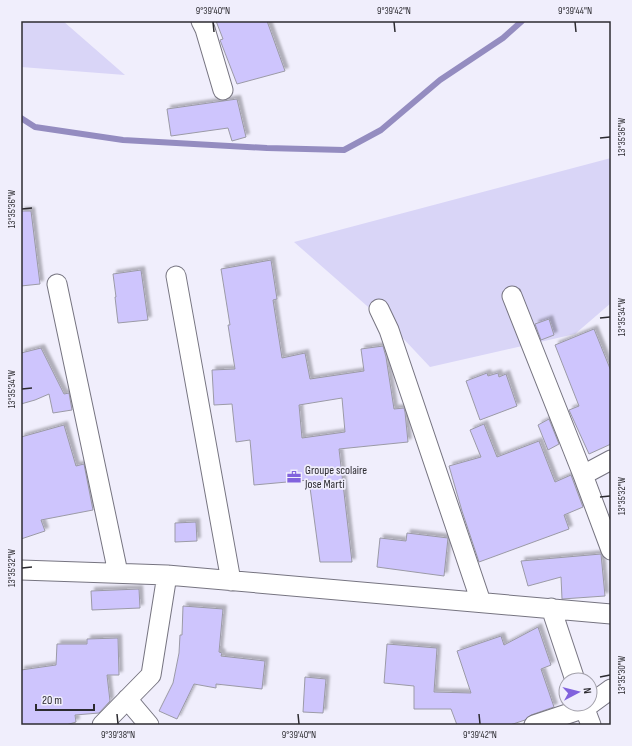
<svg xmlns="http://www.w3.org/2000/svg" width="632" height="746" viewBox="0 0 632 746" font-family="'Sofia Sans Condensed',sans-serif">
<defs>
<filter id="shadow"><feDropShadow dx="3.5" dy="-3.5" stdDeviation="1" flood-color="#0004"/></filter>
</defs>
<rect width="100%" height="100%" fill="#f0eefc"/>
<path fill="#d9d5f7" d="M 21,21 L 63,21 L 125,75 L 21,67 Z
M 611,158 L 611,303 L 575,334 L 430,367 L 399,334 L 294,242 Z"/>
<g fill="none" stroke-linecap="round" stroke-linejoin="round">
<path stroke="#948cc0" stroke-width="6" d="M 21,118 L 35,127 L 123,140 L 267,148 L 344,150 L 381,130 L 440,80 L 503,38 L 522,21"/>
</g>
<path fill="#cec5fd" stroke="#9b9aa6" fill-rule="evenodd" filter="url(#shadow)" d="M 216,21 L 267,21 L 285,71 L 237,84 L 220,40 L 223,39 Z
M 237,99 L 246,137 L 232,141 L 228,128 L 171,136 L 167,109 Z
M 21,211 L 31,211 L 40,284 L 21,286 Z
M 271,260 L 277,299 L 273,300 L 282,358 L 305,353 L 310,379 L 364,371 L 361,349 L 383,346 L 386,357 L 394,409 L 404,408 L 405,412 L 408,442 L 339,449 L 352,562 L 320,562 L 309,480 L 254,485 L 250,440 L 236,442 L 232,404 L 214,405 L 212,370 L 235,369 L 228,325 L 230,325 L 221,269 ZM 342,398 L 345,432 L 302,438 L 299,405 Z
M 141,270 L 148,320 L 118,323 L 115,297 L 116,297 L 113,274 Z
M 549,319 L 554,335 L 541,340 L 535,324 Z
M 594,329 L 611,371 L 611,444 L 589,454 L 569,410 L 579,406 L 555,345 Z
M 41,348 L 64,394 L 69,393 L 72,410 L 53,413 L 49,394 L 35,400 L 21,404 L 21,353 Z
M 487,373 L 488,376 L 498,373 L 499,377 L 506,374 L 517,406 L 480,420 L 466,381 Z
M 549,419 L 559,444 L 548,450 L 538,425 Z
M 484,424 L 497,457 L 539,441 L 555,482 L 571,475 L 583,507 L 564,515 L 569,529 L 479,562 L 462,511 L 449,466 L 481,457 L 470,430 Z
M 64,425 L 76,466 L 84,464 L 93,510 L 41,520 L 45,531 L 21,539 L 21,437 Z
M 196,522 L 197,541 L 175,542 L 175,523 Z
M 407,533 L 448,538 L 444,576 L 377,567 L 380,538 L 406,541 Z
M 601,554 L 605,596 L 562,599 L 561,577 L 528,586 L 521,561 Z
M 139,589 L 140,608 L 92,610 L 91,591 Z
M 183,606 L 223,609 L 219,652 L 222,653 L 221,656 L 265,661 L 262,689 L 216,684 L 216,688 L 194,684 L 177,719 L 159,711 L 173,683 L 179,653 L 180,635 L 182,635 Z
M 538,627 L 551,665 L 541,669 L 554,707 L 531,715 L 525,720 L 510,725 L 457,725 L 451,709 L 414,709 L 414,686 L 384,683 L 387,644 L 437,648 L 434,692 L 471,693 L 457,651 L 501,636 L 504,645 Z
M 118,638 L 119,675 L 107,675 L 110,701 L 99,713 L 75,715 L 76,722 L 66,725 L 21,725 L 21,670 L 56,665 L 57,644 L 87,644 L 87,639 Z
M 305,677 L 326,679 L 323,713 L 303,712 Z"/>
<g fill="none" stroke-linecap="round" stroke-linejoin="round">
<defs>
<path id="street" d="M 201,21 L 205,29 L 223,90
M 176,276 L 231,581
M 57,284 L 118,573
M 512,296 L 583,475 L 611,550
M 379,309 L 389,330 L 481,602
M 583,475 L 611,460
M 21,570 L 167,575 L 611,614
M 551,608 L 575,680
M 127,699 L 149,725
M 583,704 L 591,725
M 102,725 L 151,675 L 167,575
M 534,725 L 585,708 L 611,689"/>
</defs>
<use href="#street" stroke="#767480" stroke-width="21"/>
<use href="#street" stroke="#fff" stroke-width="19"/>
</g>
<path fill="none" stroke="#2c2b30" stroke-width="1.5" d="M 213,22 L 214,32M 394,22 L 395,32M 575,22 L 576,32M 600,138 L 610,137M 22,209 L 32,208M 600,318 L 610,317M 22,389 L 32,388M 600,497 L 610,496M 22,568 L 32,567M 600,677 L 610,675M 117,714 L 118,724M 298,714 L 299,724M 479,714 L 480,724"/>
<defs>
<symbol id="office-bare" viewBox="-9 -9 18 18"><path d="M-6-3h4V-5.5h4V-3h4V5H-6ZM-1-4.5V-3h2v-1.5ZM-6 0V1H6V0Z" fill="#8162dd" stroke="#f0eefc" stroke-width="2.5" paint-order="stroke"/></symbol>
</defs>
<g fill-rule="evenodd">
<use href="#office-bare" x="284" y="467" width="20" height="20"/>
</g>
<g text-anchor="middle" dominant-baseline="central" stroke-width="3.5" stroke-linejoin="round" paint-order="stroke">
<g font-size="12" fill="#2c2b30" stroke="#f0eefc" text-anchor="start">
<text x="305" y="470">Groupe scolaire<tspan x="305" dy="14">Jose Marti</tspan></text>
</g>
</g>
<rect width="632" height="746" fill="none" stroke="#f0eefc" stroke-width="44"/>
<g transform="translate(578 692) rotate(83)"><circle r="19" fill="#f0eefc" stroke="#a2a0aa"/>
<path d="M0-3L7 15L0 10L-7 15Z" fill="#8162dd"/>
<text y="-6" font-size="11" font-weight="bold" text-anchor="middle" fill="#2c2b30">N</text>
</g>
<path d="M36 704v6h58v-6" fill="none" stroke="#2c2b30" stroke-width="2"/>
<text x="42" y="704" font-size="12" fill="#2c2b30" stroke="#f0eefc" stroke-width="3" paint-order="stroke">20 m</text>
<rect x="22" y="22" width="588" height="702" fill="none" stroke="#2c2b30" stroke-width="1.5"/>
<g font-size="10" text-anchor="middle" fill="#2c2b30">
<text x="213" y="14">9°39'40"N</text>
<text x="394" y="14">9°39'42"N</text>
<text x="575" y="14">9°39'44"N</text>
<text transform="translate(621 137) rotate(-90)" y="4">13°35'36"W</text>
<text transform="translate(11 209) rotate(-90)" y="4">13°35'36"W</text>
<text transform="translate(621 317) rotate(-90)" y="4">13°35'34"W</text>
<text transform="translate(11 389) rotate(-90)" y="4">13°35'34"W</text>
<text transform="translate(621 496) rotate(-90)" y="4">13°35'32"W</text>
<text transform="translate(11 568) rotate(-90)" y="4">13°35'32"W</text>
<text transform="translate(621 675) rotate(-90)" y="4">13°35'30"W</text>
<text x="118" y="738">9°39'38"N</text>
<text x="299" y="738">9°39'40"N</text>
<text x="480" y="738">9°39'42"N</text>
</g>
</svg>
